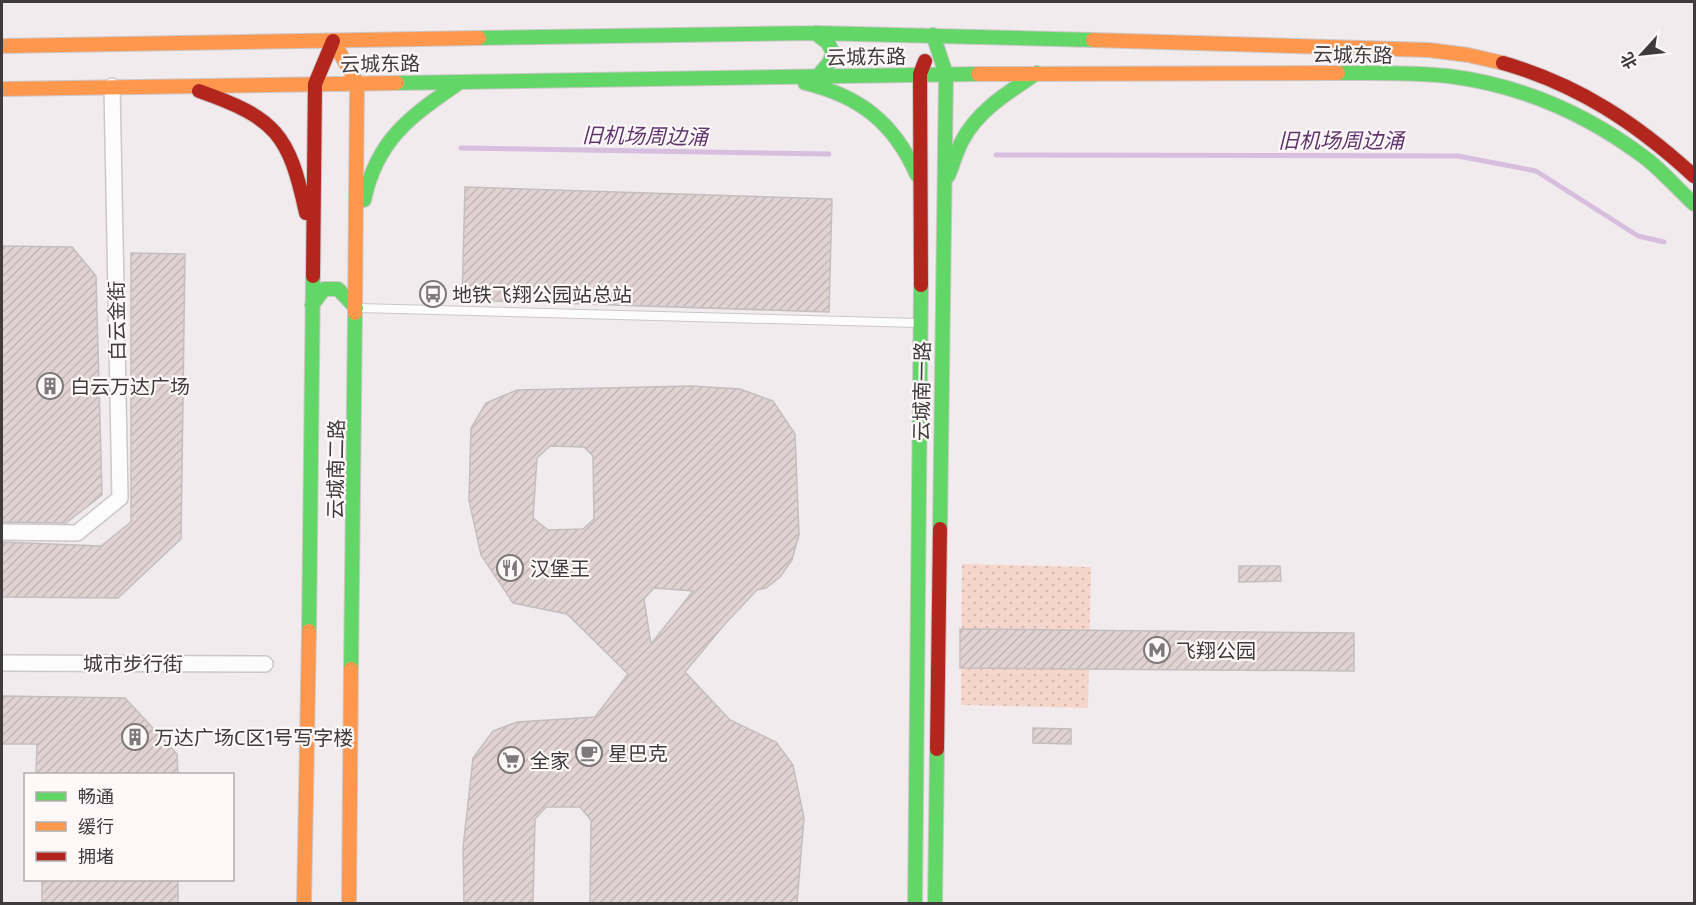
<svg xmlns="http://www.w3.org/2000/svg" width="1696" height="905" viewBox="0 0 1696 905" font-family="'Exo 2','Noto Sans SC',sans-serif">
<defs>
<pattern id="park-dots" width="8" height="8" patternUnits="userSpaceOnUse" patternTransform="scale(1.5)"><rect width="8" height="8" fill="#f6d5cb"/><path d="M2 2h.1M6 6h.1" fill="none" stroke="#d4b8af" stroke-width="1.8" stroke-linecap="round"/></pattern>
<pattern id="building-hatch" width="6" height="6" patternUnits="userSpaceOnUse" patternTransform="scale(1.5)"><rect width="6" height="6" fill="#e1d3d4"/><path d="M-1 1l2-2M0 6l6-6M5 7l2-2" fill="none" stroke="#c2b6b7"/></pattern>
</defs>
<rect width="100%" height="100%" fill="#f1ebed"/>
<path fill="url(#park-dots)" d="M 962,564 L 1091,567 L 1088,708 L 961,705 Z"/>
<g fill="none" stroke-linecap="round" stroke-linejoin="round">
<path stroke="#d8bede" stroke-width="5" d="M 461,148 L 829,154
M 996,155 L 1458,156 L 1536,171 L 1638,236 L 1664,242"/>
</g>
<path fill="url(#building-hatch)" stroke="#c3bebf" stroke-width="1.5" fill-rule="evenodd" d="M 465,187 L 832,199 L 829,312 L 462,300 Z
M 2,246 L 72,247 L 96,276 L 102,495 L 66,523 L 2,522 Z
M 131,253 L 185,254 L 181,539 L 118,598 L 2,597 L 2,542 L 101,546 L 131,522 Z
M 691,386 L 740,389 L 773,401 L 795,434 L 799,535 L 792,560 L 780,577 L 766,588 L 757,590 L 724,625 L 685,672 L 730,720 L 776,742 L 793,765 L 804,818 L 797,903 L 590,903 L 591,820 L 580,807 L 546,807 L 535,819 L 533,903 L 464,903 L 463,848 L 473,758 L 493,731 L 517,722 L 595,717 L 628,674 L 567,614 L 513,603 L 481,555 L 469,500 L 471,428 L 486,403 L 517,390 ZM 550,446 L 584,447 L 593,456 L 594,519 L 583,529 L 548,530 L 533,518 L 537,458 ZM 654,588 L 693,591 L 651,644 L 644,599 Z
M 1239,566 L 1280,566 L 1281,581 L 1239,582 Z
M 960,629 L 1354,633 L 1354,671 L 960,668 Z
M 2,696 L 125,698 L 177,754 L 178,774 L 36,774 L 37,744 L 2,744 Z
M 1033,728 L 1071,729 L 1071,744 L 1033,743 Z
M 42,879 L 178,879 L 178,903 L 42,903 Z"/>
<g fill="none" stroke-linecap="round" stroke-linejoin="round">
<defs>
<path id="lane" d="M 358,308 L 918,323"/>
<path id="street" d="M 2,532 L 77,533 L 120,498 L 112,86
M 2,663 L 265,664"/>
<path id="fast" d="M 815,33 L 828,43 L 833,53 L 829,63 L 818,76
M 933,35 L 946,74 L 940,529
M 479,38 L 815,33 L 1093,40
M 1338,73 C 1374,73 1412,72 1448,76 C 1521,85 1589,115 1648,160 C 1664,173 1679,190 1694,204
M 397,83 L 978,74
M 805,83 C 860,96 894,123 917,175
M 948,176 C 953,165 956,152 962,141 C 978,110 1009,92 1037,73
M 364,200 C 377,139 411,116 460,82
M 312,305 L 324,289 L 338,289 L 356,308
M 309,631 L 313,276
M 351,669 L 355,313
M 915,904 L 921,285
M 935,904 L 937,749"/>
<path id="slow" d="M 1093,40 L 1429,50 L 1468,55 L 1503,63
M 333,41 L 357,83 L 355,313
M 2,46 L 479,38
M 978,74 L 1338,73
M 2,89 L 397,83
M 304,904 L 309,631
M 349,904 L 351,669"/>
<path id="jam" d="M 1503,63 C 1579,85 1636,123 1694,176
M 199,91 C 276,118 289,134 306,213
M 313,276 L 315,84 L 333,41
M 921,285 L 920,74 L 925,61
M 937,749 L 940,529"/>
</defs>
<use href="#lane" stroke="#ccc7c8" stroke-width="10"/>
<use href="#street" stroke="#ccc7c8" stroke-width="18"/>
<use href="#fast" stroke="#ccc7c8" stroke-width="16"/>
<use href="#slow" stroke="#ccc7c8" stroke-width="16"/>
<use href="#jam" stroke="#ccc7c8" stroke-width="16"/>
<use href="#lane" stroke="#fdfcfc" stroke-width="8"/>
<use href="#street" stroke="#fdfcfc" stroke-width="15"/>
<use href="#fast" stroke="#63d668" stroke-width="14"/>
<use href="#slow" stroke="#ff974d" stroke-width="14"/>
<use href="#jam" stroke="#b3261e" stroke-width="14"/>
</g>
<defs>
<symbol id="bus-ring" viewBox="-11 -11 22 22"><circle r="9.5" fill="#fef8f9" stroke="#7d797a" stroke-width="1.5"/><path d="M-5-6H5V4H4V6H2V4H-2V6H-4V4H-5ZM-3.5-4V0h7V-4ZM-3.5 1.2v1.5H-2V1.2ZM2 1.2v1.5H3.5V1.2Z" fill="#7d797a"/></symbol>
<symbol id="building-ring" viewBox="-11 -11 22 22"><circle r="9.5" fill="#fef8f9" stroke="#7d797a" stroke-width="1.5"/><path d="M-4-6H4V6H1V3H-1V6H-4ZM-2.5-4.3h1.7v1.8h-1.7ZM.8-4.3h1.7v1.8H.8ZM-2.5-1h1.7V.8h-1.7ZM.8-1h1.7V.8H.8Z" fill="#7d797a"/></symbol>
<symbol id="restaurant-ring" viewBox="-11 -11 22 22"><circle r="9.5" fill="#fef8f9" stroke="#7d797a" stroke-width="1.5"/><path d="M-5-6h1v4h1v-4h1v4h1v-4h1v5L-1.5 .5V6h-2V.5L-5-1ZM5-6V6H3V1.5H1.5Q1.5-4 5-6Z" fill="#7d797a"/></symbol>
<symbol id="metro-ring" viewBox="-11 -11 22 22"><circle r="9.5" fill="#fef8f9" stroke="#7d797a" stroke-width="1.5"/><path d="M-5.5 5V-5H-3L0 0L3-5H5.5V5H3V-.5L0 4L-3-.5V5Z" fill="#7d797a"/></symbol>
<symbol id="cafe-ring" viewBox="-11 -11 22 22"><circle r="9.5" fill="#fef8f9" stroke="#7d797a" stroke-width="1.5"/><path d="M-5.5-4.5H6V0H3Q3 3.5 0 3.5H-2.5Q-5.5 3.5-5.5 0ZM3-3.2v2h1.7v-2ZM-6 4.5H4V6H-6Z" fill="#7d797a"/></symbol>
<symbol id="supermarket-ring" viewBox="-11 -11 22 22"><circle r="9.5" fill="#fef8f9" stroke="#7d797a" stroke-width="1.5"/><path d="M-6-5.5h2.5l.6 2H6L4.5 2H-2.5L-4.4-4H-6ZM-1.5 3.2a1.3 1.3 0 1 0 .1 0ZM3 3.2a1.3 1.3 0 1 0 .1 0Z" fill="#7d797a"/></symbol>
</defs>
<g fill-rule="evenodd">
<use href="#bus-ring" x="418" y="279" width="30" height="30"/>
<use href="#building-ring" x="35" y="371" width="30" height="30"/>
<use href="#restaurant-ring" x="495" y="553" width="30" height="30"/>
<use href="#metro-ring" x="1142" y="635" width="30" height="30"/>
<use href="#building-ring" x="120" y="722" width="30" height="30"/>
<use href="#cafe-ring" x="574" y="738" width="30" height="30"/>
<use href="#supermarket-ring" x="496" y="745" width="30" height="30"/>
</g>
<g text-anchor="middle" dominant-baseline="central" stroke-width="4.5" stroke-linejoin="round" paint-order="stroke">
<g font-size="20" fill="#3f3b3c" stroke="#fef8f9">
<text transform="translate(1353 54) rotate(1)">云城东路</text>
<text transform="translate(866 56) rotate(-1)">云城东路</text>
<text transform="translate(380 63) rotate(-1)">云城东路</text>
<text transform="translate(116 321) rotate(-91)">白云金街</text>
<text transform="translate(921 391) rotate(-89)">云城南一路</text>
<text transform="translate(335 469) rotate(-89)">云城南二路</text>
<text x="133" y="663">城市步行街</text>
</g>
<g font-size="20" fill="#3f3b3c" stroke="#fef8f9" text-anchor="start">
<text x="452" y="294">地铁飞翔公园站总站</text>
<text x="70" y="386">白云万达广场</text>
<text x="530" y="568">汉堡王</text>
<text x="1176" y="650">飞翔公园</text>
<text x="154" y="737">万达广场C区1号写字楼</text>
<text x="608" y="753">星巴克</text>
<text x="530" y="760">全家</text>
</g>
<g font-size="21" font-style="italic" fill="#60346d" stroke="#fef8f9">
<text transform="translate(645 135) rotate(1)">旧机场周边涌</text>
<text x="1341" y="139">旧机场周边涌</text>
</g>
</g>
<rect width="1696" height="905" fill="none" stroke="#3f3b3c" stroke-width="6"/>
<rect x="24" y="773" width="210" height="108" fill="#fef8f9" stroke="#b2acad" stroke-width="1.5"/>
<rect x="36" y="792" width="30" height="9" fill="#63d668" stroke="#b2acad" stroke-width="1.5"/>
<text x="78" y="803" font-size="18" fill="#3f3b3c">畅通</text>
<rect x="36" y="822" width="30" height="9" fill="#ff974d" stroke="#b2acad" stroke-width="1.5"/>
<text x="78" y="833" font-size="18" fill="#3f3b3c">缓行</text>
<rect x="36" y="852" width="30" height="9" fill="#b3261e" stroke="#b2acad" stroke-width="1.5"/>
<text x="78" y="863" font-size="18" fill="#3f3b3c">拥堵</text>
<g transform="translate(1642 54) rotate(243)" stroke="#fef8f9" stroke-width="4.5" paint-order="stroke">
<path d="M0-4.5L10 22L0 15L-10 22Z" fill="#3f3b3c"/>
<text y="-9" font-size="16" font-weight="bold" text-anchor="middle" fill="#3f3b3c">北</text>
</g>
</svg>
